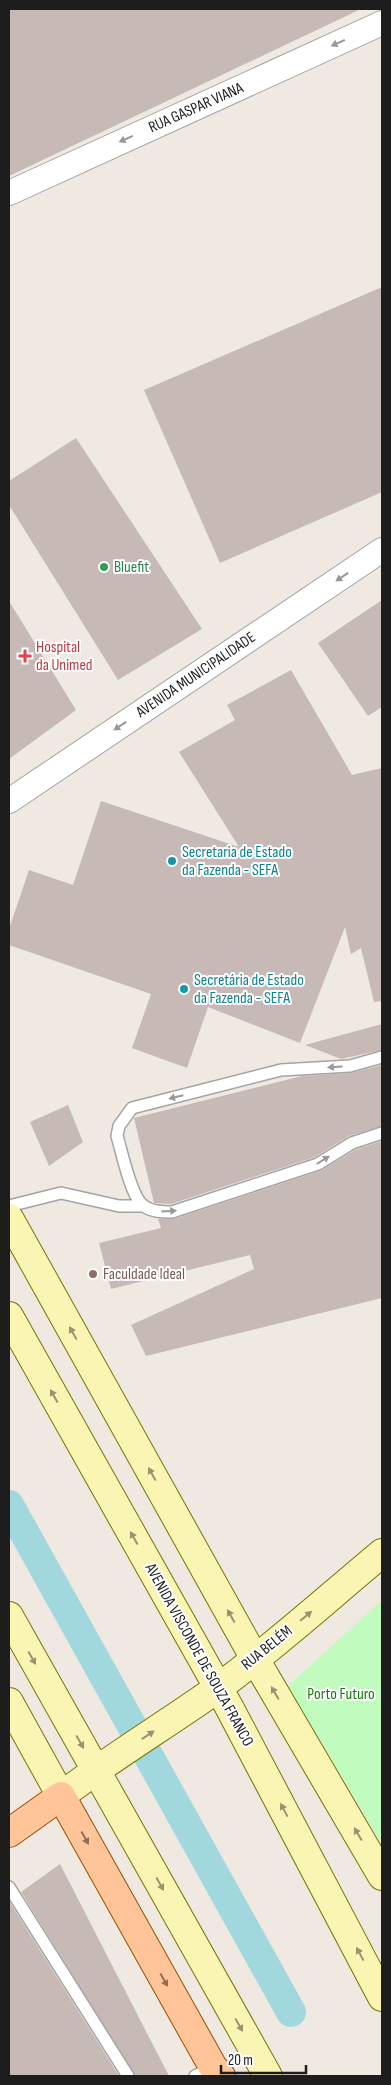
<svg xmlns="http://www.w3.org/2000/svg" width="391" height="2085" viewBox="0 0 391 2085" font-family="'Sofia Sans Condensed',sans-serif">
<rect width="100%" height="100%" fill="#efe9e2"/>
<path fill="#c1fbbd" d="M 382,1600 L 382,1844 L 288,1686 Z"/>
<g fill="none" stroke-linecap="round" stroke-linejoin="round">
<path stroke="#a1d8de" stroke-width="30" d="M 9,1505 L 291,2012"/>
</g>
<path fill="#c7bab6" d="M 9,9 L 361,9 L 9,176 Z
M 382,287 L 382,492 L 220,563 L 144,390 Z
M 76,438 L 202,629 L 118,680 L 9,505 L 9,481 Z
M 382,600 L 382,707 L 368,716 L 318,643 Z
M 9,601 L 76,710 L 9,759 Z
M 291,670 L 352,775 L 382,768 L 382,1001 L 374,1002 L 361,948 L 351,954 L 345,927 L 300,1043 L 208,1007 L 187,1068 L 132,1048 L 151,994 L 9,945 L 9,929 L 29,870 L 73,885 L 101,801 L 239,847 L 179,752 L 235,720 L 227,705 Z
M 382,1024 L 382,1050 L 341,1059 L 305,1045 Z
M 382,1065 L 382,1126 L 349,1136 L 315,1157 L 171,1204 L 154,1203 L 134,1118 L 302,1076 L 351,1073 Z
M 68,1105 L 83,1142 L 49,1166 L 30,1122 Z
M 382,1141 L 382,1298 L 146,1356 L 131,1325 L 254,1269 L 250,1255 L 111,1289 L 99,1243 L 161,1228 L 158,1219 L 174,1219 L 320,1171 L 355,1150 Z
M 60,1864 L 169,2076 L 135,2076 L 21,1892 Z
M 9,1901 L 119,2076 L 9,2076 Z"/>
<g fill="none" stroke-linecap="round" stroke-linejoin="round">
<defs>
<path id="lane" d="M 382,1057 L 350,1066 L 281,1070 L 132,1108 L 119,1126 L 117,1136 C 122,1152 131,1198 144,1206 C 152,1212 163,1212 172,1212 L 318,1164 L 352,1143 L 382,1133
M 9,1206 L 61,1193 L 119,1206 L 144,1206
M 9,1887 L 128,2076
M 195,2076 L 213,2067"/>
<path id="street" d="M 9,193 L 382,23
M 9,801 L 382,550"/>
<path id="secondary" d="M 9,1218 L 255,1659 L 382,1876
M 9,1316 L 228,1705 L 382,1997
M 9,1616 L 268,2076
M 9,1702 L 61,1796 C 112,1757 166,1725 218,1688 C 275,1646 328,1598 382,1553"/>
<path id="primary" d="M 9,1833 L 61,1796 L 213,2067 L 221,2076"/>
</defs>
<use href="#lane" stroke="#a4a4a4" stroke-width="14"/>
<use href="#street" stroke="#a4a4a4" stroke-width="26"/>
<use href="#secondary" stroke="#777401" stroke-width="30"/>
<use href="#primary" stroke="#965000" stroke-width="30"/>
<use href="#lane" stroke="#fff" stroke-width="11"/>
<use href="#street" stroke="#fff" stroke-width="24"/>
<use href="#secondary" stroke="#fbf5b4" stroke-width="28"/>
<use href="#primary" stroke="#ffc498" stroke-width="28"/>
</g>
<defs><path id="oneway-solid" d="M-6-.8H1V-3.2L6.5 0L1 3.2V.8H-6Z" transform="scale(1.25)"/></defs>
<g fill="#999">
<use href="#oneway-solid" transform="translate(338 43) rotate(156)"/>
<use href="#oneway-solid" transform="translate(126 139) rotate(156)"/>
<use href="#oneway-solid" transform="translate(342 577) rotate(146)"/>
<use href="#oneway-solid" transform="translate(120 726) rotate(146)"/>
<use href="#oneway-solid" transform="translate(335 1067) rotate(177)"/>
<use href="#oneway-solid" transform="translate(176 1097) rotate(166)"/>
<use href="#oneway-solid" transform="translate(323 1160) rotate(-32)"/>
<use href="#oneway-solid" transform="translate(169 1211) rotate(-4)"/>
</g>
<g fill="#979470">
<use href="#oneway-solid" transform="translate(73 1333) rotate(-119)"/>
<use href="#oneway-solid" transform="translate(54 1396) rotate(-119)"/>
<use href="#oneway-solid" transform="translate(152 1474) rotate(-119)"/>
<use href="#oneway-solid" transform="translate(134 1538) rotate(-119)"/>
<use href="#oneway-solid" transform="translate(231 1616) rotate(-119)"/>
<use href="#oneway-solid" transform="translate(306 1616) rotate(-40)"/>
<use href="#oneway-solid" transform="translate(32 1658) rotate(61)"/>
<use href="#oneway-solid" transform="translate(275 1693) rotate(-120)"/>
<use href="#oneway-solid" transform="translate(148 1735) rotate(-34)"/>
<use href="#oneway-solid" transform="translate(80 1742) rotate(60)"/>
<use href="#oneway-solid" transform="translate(284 1810) rotate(-118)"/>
<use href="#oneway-solid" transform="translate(358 1834) rotate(-120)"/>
<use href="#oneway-solid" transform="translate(160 1884) rotate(61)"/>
<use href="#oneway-solid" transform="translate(360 1954) rotate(-118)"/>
<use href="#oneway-solid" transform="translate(239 2025) rotate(61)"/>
</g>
<g fill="#8e705a">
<use href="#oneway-solid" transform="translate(85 1838) rotate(61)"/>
<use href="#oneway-solid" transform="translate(164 1980) rotate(61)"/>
</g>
<circle fill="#2e9e5b" stroke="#fff" stroke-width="2" cx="104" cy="567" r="5"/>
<path fill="#e0444e" stroke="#fff" stroke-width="2" d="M22.5 648.5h5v5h5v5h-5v5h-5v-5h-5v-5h5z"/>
<g fill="#0f9aa8" stroke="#fff" stroke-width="2">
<circle cx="172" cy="861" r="5"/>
<circle cx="184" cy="989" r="5"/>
</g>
<circle fill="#8d6e63" stroke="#fff" stroke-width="2" cx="93" cy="1274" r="5"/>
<g text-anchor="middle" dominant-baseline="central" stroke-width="4" stroke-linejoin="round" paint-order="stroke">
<g font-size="16" fill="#1d1d1d" stroke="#fff">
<text transform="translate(196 108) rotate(-24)">RUA GASPAR VIANA</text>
<text transform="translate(196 675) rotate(-34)">AVENIDA MUNICIPALIDADE</text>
<text transform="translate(267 1648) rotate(-39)">RUA BELÉM</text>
<text transform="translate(199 1655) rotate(61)">AVENIDA VISCONDE DE SOUZA FRANCO</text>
</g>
<g font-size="16" fill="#27864d" stroke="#fff" text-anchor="start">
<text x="114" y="567">Bluefit</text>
</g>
<g font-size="16" fill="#be3a42" stroke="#fff" text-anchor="start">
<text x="36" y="647">Hospital<tspan x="36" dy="18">da Unimed</tspan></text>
</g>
<g font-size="16" fill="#0d838f" stroke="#fff" text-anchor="start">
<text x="182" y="852">Secretaria de Estado<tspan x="182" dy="18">da Fazenda - SEFA</tspan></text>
<text x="194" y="980">Secretária de Estado<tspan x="194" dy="18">da Fazenda - SEFA</tspan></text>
</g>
<g font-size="16" fill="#785e54" stroke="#fff" text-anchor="start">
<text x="103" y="1274">Faculdade Ideal</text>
</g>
<g font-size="16" fill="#0e7f08" stroke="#fff">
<text x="341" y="1694">Porto Futuro</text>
</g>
</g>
<rect width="391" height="2085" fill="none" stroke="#1d1d1d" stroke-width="20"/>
<path d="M221 2065v8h85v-8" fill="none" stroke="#1d1d1d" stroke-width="2.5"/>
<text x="228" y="2065" font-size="15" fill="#1d1d1d" stroke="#ffffff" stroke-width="4" paint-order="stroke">20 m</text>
</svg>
